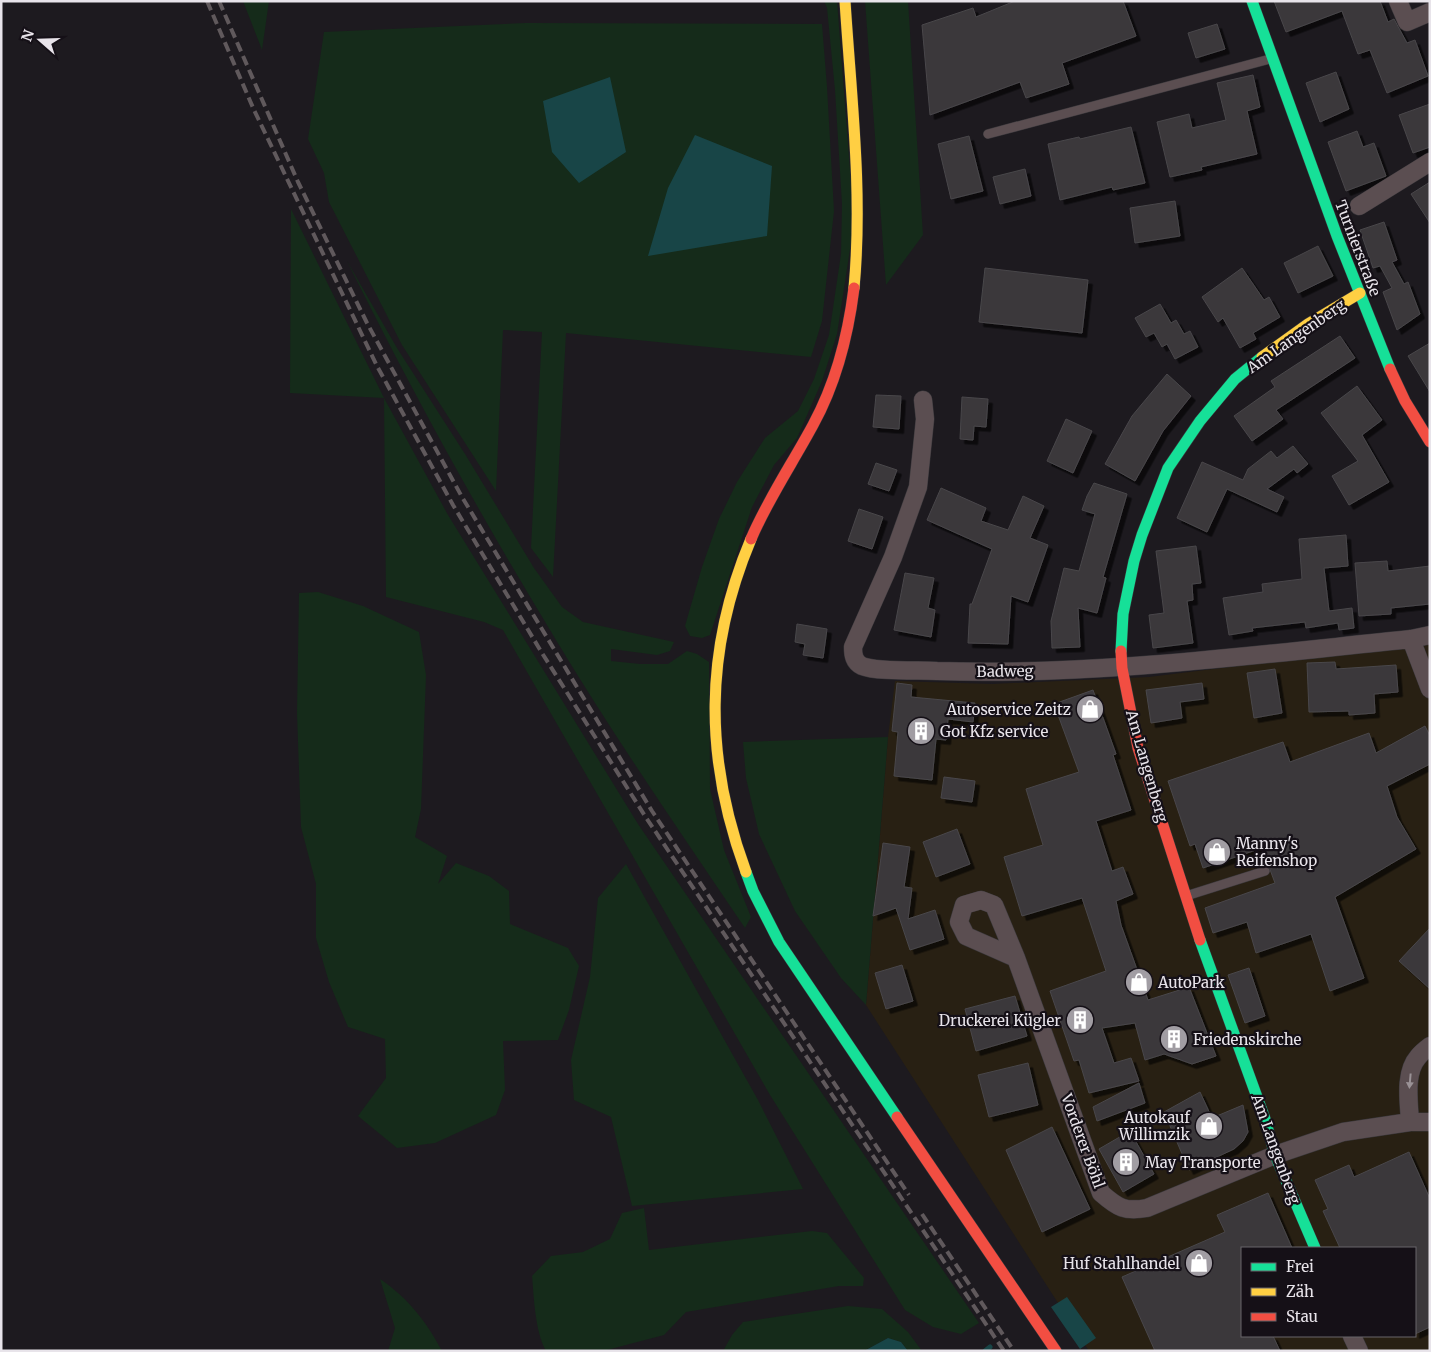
<svg xmlns="http://www.w3.org/2000/svg" width="1431" height="1352" viewBox="0 0 1431 1352" font-family="Merriweather,serif">
<defs>
<filter id="shadow"><feDropShadow dx="4.5" dy="4.5" stdDeviation="0" flood-color="#0009"/></filter>
</defs>
<rect width="100%" height="100%" fill="#1d1a1f"/>
<path fill="#282013" fill-rule="evenodd" d="M 1430,642 L 1430,1351 L 1089,1351 L 866,1005 L 888,737 L 895,681 L 992,684 L 1149,677 ZM 1242,1248 L 1415,1248 L 1415,1336 L 1242,1336 Z"/>
<path fill="#152b1a" d="M 243,1 L 269,1 L 262,50 Z
M 824,1 L 837,1 L 854,223 L 837,334 L 822,381 L 797,438 L 774,465 L 752,507 L 710,635 L 702,638 L 690,636 L 685,626 L 702,567 L 719,519 L 737,482 L 765,438 L 798,411 L 814,379 L 829,335 L 841,254 L 842,204 L 835,90 L 827,8 Z
M 865,1 L 908,1 L 923,235 L 886,285 Z
M 526,23 L 822,24 L 827,87 L 834,211 L 822,321 L 811,357 L 566,333 L 553,577 L 531,548 L 542,332 L 503,330 L 496,491 L 402,345 L 329,202 L 324,173 L 308,139 L 324,32 Z
M 291,209 L 384,398 L 448,515 L 638,824 L 979,1323 L 961,1334 L 933,1327 L 905,1310 L 770,1095 L 503,630 L 484,622 L 386,597 L 384,398 L 290,393 Z
M 347,261 L 397,348 L 465,454 L 534,568 L 562,607 L 583,622 L 674,642 L 670,651 L 657,655 L 611,649 L 611,661 L 640,664 L 668,664 L 687,651 L 697,654 L 709,662 L 710,789 L 724,850 L 751,917 L 745,928 C 681,833 615,738 556,640 C 481,517 411,390 347,261 Z
M 318,592 L 363,606 L 419,632 L 426,675 L 421,809 L 415,837 L 447,856 L 438,884 L 456,863 L 489,876 L 509,891 L 510,924 L 568,948 L 579,966 L 569,1010 L 558,1040 L 503,1041 L 505,1090 L 496,1115 L 435,1143 L 397,1148 L 358,1116 L 386,1078 L 385,1039 L 348,1027 L 329,982 L 316,938 L 316,884 L 301,827 L 297,713 L 299,593 Z
M 888,737 L 866,1005 L 841,978 L 795,911 L 759,834 L 746,778 L 743,742 Z
M 626,864 L 758,1100 L 803,1189 L 632,1206 L 611,1117 L 574,1100 L 571,1060 L 590,977 L 598,898 Z
M 644,1208 L 649,1250 L 812,1231 L 827,1233 L 864,1278 L 863,1286 L 839,1286 L 686,1312 L 664,1335 L 603,1351 L 546,1351 C 535,1331 534,1298 532,1276 L 551,1256 L 583,1252 L 610,1239 L 622,1213 Z
M 380,1279 C 408,1298 426,1321 442,1351 L 388,1351 L 395,1328 Z
M 848,1306 L 882,1309 L 908,1332 L 922,1351 L 908,1351 L 901,1342 L 888,1338 L 864,1351 L 723,1351 L 732,1335 L 743,1322 Z"/>
<path fill="#184547" d="M 610,77 L 626,152 L 579,183 L 552,152 L 543,101 Z
M 695,135 L 772,166 L 767,236 L 648,256 L 668,188 Z
M 1067,1297 L 1096,1338 L 1080,1349 L 1051,1307 Z
M 888,1338 L 901,1342 L 908,1351 L 864,1351 Z"/>
<g fill="none" stroke-linecap="round" stroke-linejoin="round">
<path stroke="#184547" stroke-width="5" d="M 985,1351 L 990,1347"/>
</g>
<path fill="#3a373b" stroke="#49474a" filter="url(#shadow)" d="M 1015,1 L 1123,1 L 1136,36 L 1062,63 L 1069,84 L 1026,98 L 1020,82 L 930,115 L 922,25 L 973,8 L 976,17 Z
M 1274,1 L 1380,1 L 1388,22 L 1394,19 L 1407,43 L 1415,40 L 1428,76 L 1387,93 L 1370,50 L 1358,54 L 1342,11 L 1286,32 Z
M 1217,24 L 1225,49 L 1196,58 L 1188,33 Z
M 1336,72 L 1349,109 L 1320,122 L 1306,83 Z
M 1253,75 L 1260,107 L 1247,111 L 1257,154 L 1201,167 L 1202,170 L 1170,177 L 1157,122 L 1189,114 L 1192,128 L 1226,120 L 1217,83 Z
M 1430,104 L 1430,147 L 1413,153 L 1399,115 Z
M 1131,127 L 1145,183 L 1113,190 L 1112,187 L 1060,200 L 1048,144 L 1079,137 L 1080,139 Z
M 1357,131 L 1363,147 L 1374,143 L 1386,176 L 1346,191 L 1328,142 Z
M 969,136 L 983,191 L 951,199 L 938,144 Z
M 1025,169 L 1031,196 L 1000,204 L 993,177 Z
M 1430,182 L 1430,223 L 1411,194 Z
M 1175,201 L 1180,236 L 1135,243 L 1130,208 Z
M 1384,222 L 1397,260 L 1392,262 L 1404,284 L 1408,282 L 1420,314 L 1397,330 L 1383,292 L 1392,288 L 1380,266 L 1373,268 L 1360,230 Z
M 1318,246 L 1333,276 L 1298,293 L 1284,263 Z
M 985,268 L 1088,280 L 1082,333 L 979,322 Z
M 1242,268 L 1264,300 L 1269,297 L 1280,317 L 1253,333 L 1256,339 L 1240,348 L 1223,318 L 1218,322 L 1202,297 Z
M 1160,304 L 1171,323 L 1176,320 L 1184,334 L 1190,331 L 1198,347 L 1175,359 L 1167,344 L 1162,347 L 1154,333 L 1146,337 L 1135,318 Z
M 1340,336 L 1355,358 L 1276,410 L 1283,419 L 1252,441 L 1234,416 L 1275,387 L 1271,381 Z
M 1430,343 L 1430,392 L 1408,356 Z
M 1167,374 L 1191,396 L 1163,431 L 1135,481 L 1105,464 L 1132,416 Z
M 1357,386 L 1382,420 L 1362,435 L 1389,482 L 1349,505 L 1332,476 L 1358,461 L 1321,413 Z
M 876,395 L 901,396 L 899,429 L 873,427 Z
M 962,397 L 988,399 L 986,427 L 974,426 L 973,440 L 960,439 Z
M 1066,419 L 1092,431 L 1073,473 L 1047,461 Z
M 1293,446 L 1308,464 L 1297,473 L 1294,469 L 1267,489 L 1284,497 L 1277,512 L 1227,489 L 1207,532 L 1177,518 L 1202,462 L 1243,480 L 1248,469 L 1271,451 L 1277,458 Z
M 876,463 L 897,470 L 889,491 L 868,484 Z
M 1094,483 L 1127,494 L 1103,577 L 1106,578 L 1097,613 L 1078,608 L 1080,647 L 1052,648 L 1051,621 L 1064,568 L 1079,571 L 1095,514 L 1082,510 L 1087,496 Z
M 941,488 L 986,508 L 981,521 L 1008,530 L 1023,496 L 1044,506 L 1030,538 L 1048,545 L 1028,602 L 1011,596 L 1008,644 L 968,643 L 970,604 L 972,604 L 992,549 L 927,520 Z
M 859,509 L 883,517 L 872,549 L 848,541 Z
M 1346,535 L 1348,566 L 1324,568 L 1329,611 L 1352,608 L 1354,628 L 1339,630 L 1338,623 L 1306,628 L 1305,622 L 1252,628 L 1253,631 L 1229,635 L 1223,598 L 1263,592 L 1262,584 L 1302,579 L 1299,539 Z
M 1196,546 L 1201,583 L 1192,584 L 1193,600 L 1187,601 L 1193,643 L 1153,648 L 1149,615 L 1164,613 L 1156,551 Z
M 1387,561 L 1388,571 L 1430,566 L 1430,604 L 1391,608 L 1391,614 L 1359,616 L 1355,563 Z
M 905,573 L 934,578 L 928,608 L 935,610 L 931,637 L 894,630 Z
M 797,624 L 827,629 L 823,658 L 803,655 L 805,644 L 795,642 Z
M 1335,662 L 1336,669 L 1396,665 L 1398,692 L 1374,694 L 1375,713 L 1349,715 L 1349,711 L 1309,712 L 1307,663 Z
M 1275,669 L 1282,713 L 1254,718 L 1247,673 Z
M 897,683 L 912,685 L 911,697 L 975,703 L 973,722 L 948,719 L 946,740 L 936,739 L 932,780 L 894,776 L 898,732 L 892,731 Z
M 1202,683 L 1204,699 L 1180,702 L 1182,718 L 1151,723 L 1146,690 Z
M 1093,690 L 1116,754 L 1113,755 L 1131,810 L 1096,821 L 1112,871 L 1123,867 L 1133,894 L 1116,901 L 1121,925 L 1148,1000 L 1189,987 L 1216,1056 L 1192,1064 L 1164,1054 L 1145,1060 L 1135,1023 L 1102,1028 L 1114,1063 L 1131,1058 L 1139,1081 L 1089,1093 L 1079,1060 L 1074,1061 L 1050,991 L 1106,971 L 1082,898 L 1022,916 L 1004,857 L 1043,845 L 1026,789 L 1079,772 L 1054,704 Z
M 1425,726 L 1430,736 L 1430,764 L 1387,786 L 1397,817 L 1416,849 L 1335,897 L 1364,978 L 1330,991 L 1311,934 L 1256,953 L 1247,922 L 1213,933 L 1205,908 L 1275,883 L 1262,848 L 1203,868 L 1195,844 L 1190,846 L 1168,781 L 1283,742 L 1290,762 L 1369,733 L 1376,753 Z
M 944,777 L 975,781 L 972,802 L 941,798 Z
M 957,829 L 970,864 L 936,877 L 923,842 Z
M 883,843 L 910,847 L 904,887 L 912,888 L 908,919 L 935,910 L 944,939 L 910,950 L 896,908 L 873,916 Z
M 1430,928 L 1430,989 L 1399,961 Z
M 902,965 L 913,1001 L 886,1009 L 875,973 Z
M 1249,968 L 1265,1016 L 1245,1023 L 1228,975 Z
M 1015,996 L 1027,1036 L 976,1051 L 965,1009 Z
M 1028,1063 L 1038,1105 L 989,1117 L 978,1075 Z
M 1139,1083 L 1145,1103 L 1097,1121 L 1093,1107 Z
M 1200,1092 L 1212,1118 L 1243,1105 L 1248,1132 L 1243,1141 L 1234,1149 L 1189,1170 L 1164,1112 Z
M 1052,1127 L 1090,1209 L 1042,1232 L 1006,1150 Z
M 1130,1131 L 1154,1174 L 1123,1192 L 1099,1149 Z
M 1409,1152 L 1430,1199 L 1430,1327 L 1415,1334 L 1415,1248 L 1340,1248 L 1323,1211 L 1328,1209 L 1315,1180 L 1349,1165 L 1354,1177 Z
M 1268,1193 L 1292,1248 L 1242,1248 L 1242,1336 L 1273,1336 L 1280,1351 L 1155,1351 L 1122,1277 L 1225,1232 L 1217,1215 Z"/>
<g fill="none" stroke-linecap="round" stroke-linejoin="round">
<defs>
<path id="lane" d="M 988,134 L 1270,59
M 1186,896 L 1265,871"/>
<path id="street" d="M 1398,1 L 1407,22 L 1430,12
M 1359,206 L 1430,162
M 923,400 L 925,419 L 918,487 L 893,557 L 853,647 C 853,655 854,662 862,666 C 876,672 920,670 937,671 C 1096,676 1254,655 1411,639 L 1430,635
M 1411,639 L 1430,689
M 1016,958 L 966,936 L 959,922 L 964,905 L 981,900 L 994,905 L 1016,958 L 1101,1193 C 1118,1208 1125,1212 1147,1208 L 1275,1155 L 1343,1132 L 1410,1122 L 1430,1122
M 1410,1122 C 1409,1102 1404,1073 1418,1057 C 1421,1053 1426,1049 1430,1046
M 1352,1336 L 1359,1351"/>
<path id="fast" d="M 1252,1 L 1337,236 L 1390,369
M 1121,651 L 1123,614 L 1134,561 L 1142,535 L 1168,468 L 1200,421 L 1235,379 L 1262,357
M 746,872 L 753,891 L 779,942 L 897,1117
M 1200,940 L 1265,1119 L 1275,1155 L 1315,1248"/>
<path id="slow" d="M 845,1 C 851,96 863,192 854,288
M 1262,357 L 1308,324 L 1360,293
M 746,872 C 704,758 704,651 751,539"/>
<path id="jam" d="M 1390,369 L 1405,401 L 1430,442
M 751,539 C 768,499 792,464 813,425 C 836,383 848,336 854,288
M 1121,651 L 1122,668 L 1138,748 L 1200,940
M 897,1117 L 1056,1351"/>
</defs>
<use href="#lane" stroke="#39373b" stroke-width="10"/>
<use href="#street" stroke="#39373b" stroke-width="19"/>
<use href="#fast" stroke="#39373b" stroke-width="12"/>
<use href="#slow" stroke="#39373b" stroke-width="12"/>
<use href="#jam" stroke="#39373b" stroke-width="12"/>
<use href="#lane" stroke="#5b4e51" stroke-width="9"/>
<use href="#street" stroke="#5b4e51" stroke-width="18"/>
<use href="#fast" stroke="#16e098" stroke-width="11"/>
<use href="#slow" stroke="#ffcf43" stroke-width="11"/>
<use href="#jam" stroke="#f24e42" stroke-width="11"/>
<path stroke="#60595c" stroke-width="4" stroke-dasharray="10 5" stroke-linecap="butt" d="M 207,1 L 254,110 L 377,366 L 453,505 L 542,653 L 645,816 L 1004,1351
M 219,1 L 298,182 L 367,323 L 462,497 L 652,811 L 909,1195
M 922,1214 L 1014,1351"/>
</g>
<defs><path id="oneway-solid" d="M-6-.8H1V-3.2L6.5 0L1 3.2V.8H-6Z" transform="scale(1.25)"/></defs>
<use fill="#9a9296" href="#oneway-solid" transform="translate(1410 1081) rotate(95)"/>
<defs>
<symbol id="shop-disc" viewBox="-11 -11 22 22"><circle r="9.5" fill="#a19da3" stroke="#151017"/><path d="M-5-2.5h2.3a2.7 3.5 0 0 1 5.4 0H5L5.5 6h-11ZM-1.5-2.5h3a1.5 2.3 0 0 0-3 0Z" fill="#fff"/></symbol>
<symbol id="building-disc" viewBox="-11 -11 22 22"><circle r="9.5" fill="#a19da3" stroke="#151017"/><path d="M-4-6H4V6H1V3H-1V6H-4ZM-2.5-4.3h1.7v1.8h-1.7ZM.8-4.3h1.7v1.8H.8ZM-2.5-1h1.7V.8h-1.7ZM.8-1h1.7V.8H.8Z" fill="#fff"/></symbol>
</defs>
<g fill-rule="evenodd">
<use href="#shop-disc" x="1074" y="693" width="32" height="32"/>
<use href="#building-disc" x="905" y="715" width="32" height="32"/>
<use href="#shop-disc" x="1201" y="836" width="32" height="32"/>
<use href="#shop-disc" x="1123" y="966" width="32" height="32"/>
<use href="#building-disc" x="1064" y="1004" width="32" height="32"/>
<use href="#building-disc" x="1158" y="1023" width="32" height="32"/>
<use href="#shop-disc" x="1193" y="1110" width="32" height="32"/>
<use href="#building-disc" x="1110" y="1146" width="32" height="32"/>
<use href="#shop-disc" x="1183" y="1247" width="32" height="32"/>
</g>
<g text-anchor="middle" dominant-baseline="central" stroke-width="4.5" stroke-linejoin="round" paint-order="stroke">
<g font-size="15" fill="#e8e4ea" stroke="#151017">
<text transform="translate(1358 248) rotate(69)">Turnierstraße</text>
<text transform="translate(1296 336) rotate(-35)">Am Langenberg</text>
<text transform="translate(1005 671) rotate(-1)">Badweg</text>
<text transform="translate(1147 766) rotate(74)">Am Langenberg</text>
<text transform="translate(1083 1141) rotate(70)">Vorderer Böhl</text>
<text transform="translate(1276 1149) rotate(70)">Am Langenberg</text>
</g>
<g font-size="15" fill="#e8e4ea" stroke="#151017" text-anchor="start">
<text x="1071" y="709" text-anchor="end">Autoservice Zeitz</text>
<text x="940" y="731">Got Kfz service</text>
<text x="1236" y="843">Manny's<tspan x="1236" dy="17">Reifenshop</tspan></text>
<text x="1158" y="982">AutoPark</text>
<text x="1061" y="1020" text-anchor="end">Druckerei Kügler</text>
<text x="1193" y="1039">Friedenskirche</text>
<text x="1190" y="1117" text-anchor="end">Autokauf<tspan x="1190" dy="17">Willimzik</tspan></text>
<text x="1145" y="1162">May Transporte</text>
<text x="1180" y="1263" text-anchor="end">Huf Stahlhandel</text>
</g>
</g>
<rect width="1431" height="1352" fill="none" stroke="#e8e4ea" stroke-width="5"/>
<rect x="1241" y="1247" width="175" height="90" fill="#151017" stroke="#69656b"/>
<rect x="1251" y="1263" width="25" height="8" fill="#16e098" stroke="#69656b"/>
<text x="1286" y="1272" font-size="15" fill="#e8e4ea">Frei</text>
<rect x="1251" y="1288" width="25" height="8" fill="#ffcf43" stroke="#69656b"/>
<text x="1286" y="1297" font-size="15" fill="#e8e4ea">Zäh</text>
<rect x="1251" y="1313" width="25" height="8" fill="#f24e42" stroke="#69656b"/>
<text x="1286" y="1322" font-size="15" fill="#e8e4ea">Stau</text>
<g transform="translate(40 40) rotate(290)" stroke="#151017" stroke-width="4" paint-order="stroke">
<path d="M0-4L9 19L0 12L-9 19Z" fill="#e8e4ea"/>
<text y="-8" font-size="14" font-weight="bold" text-anchor="middle" fill="#e8e4ea">N</text>
</g>
</svg>
